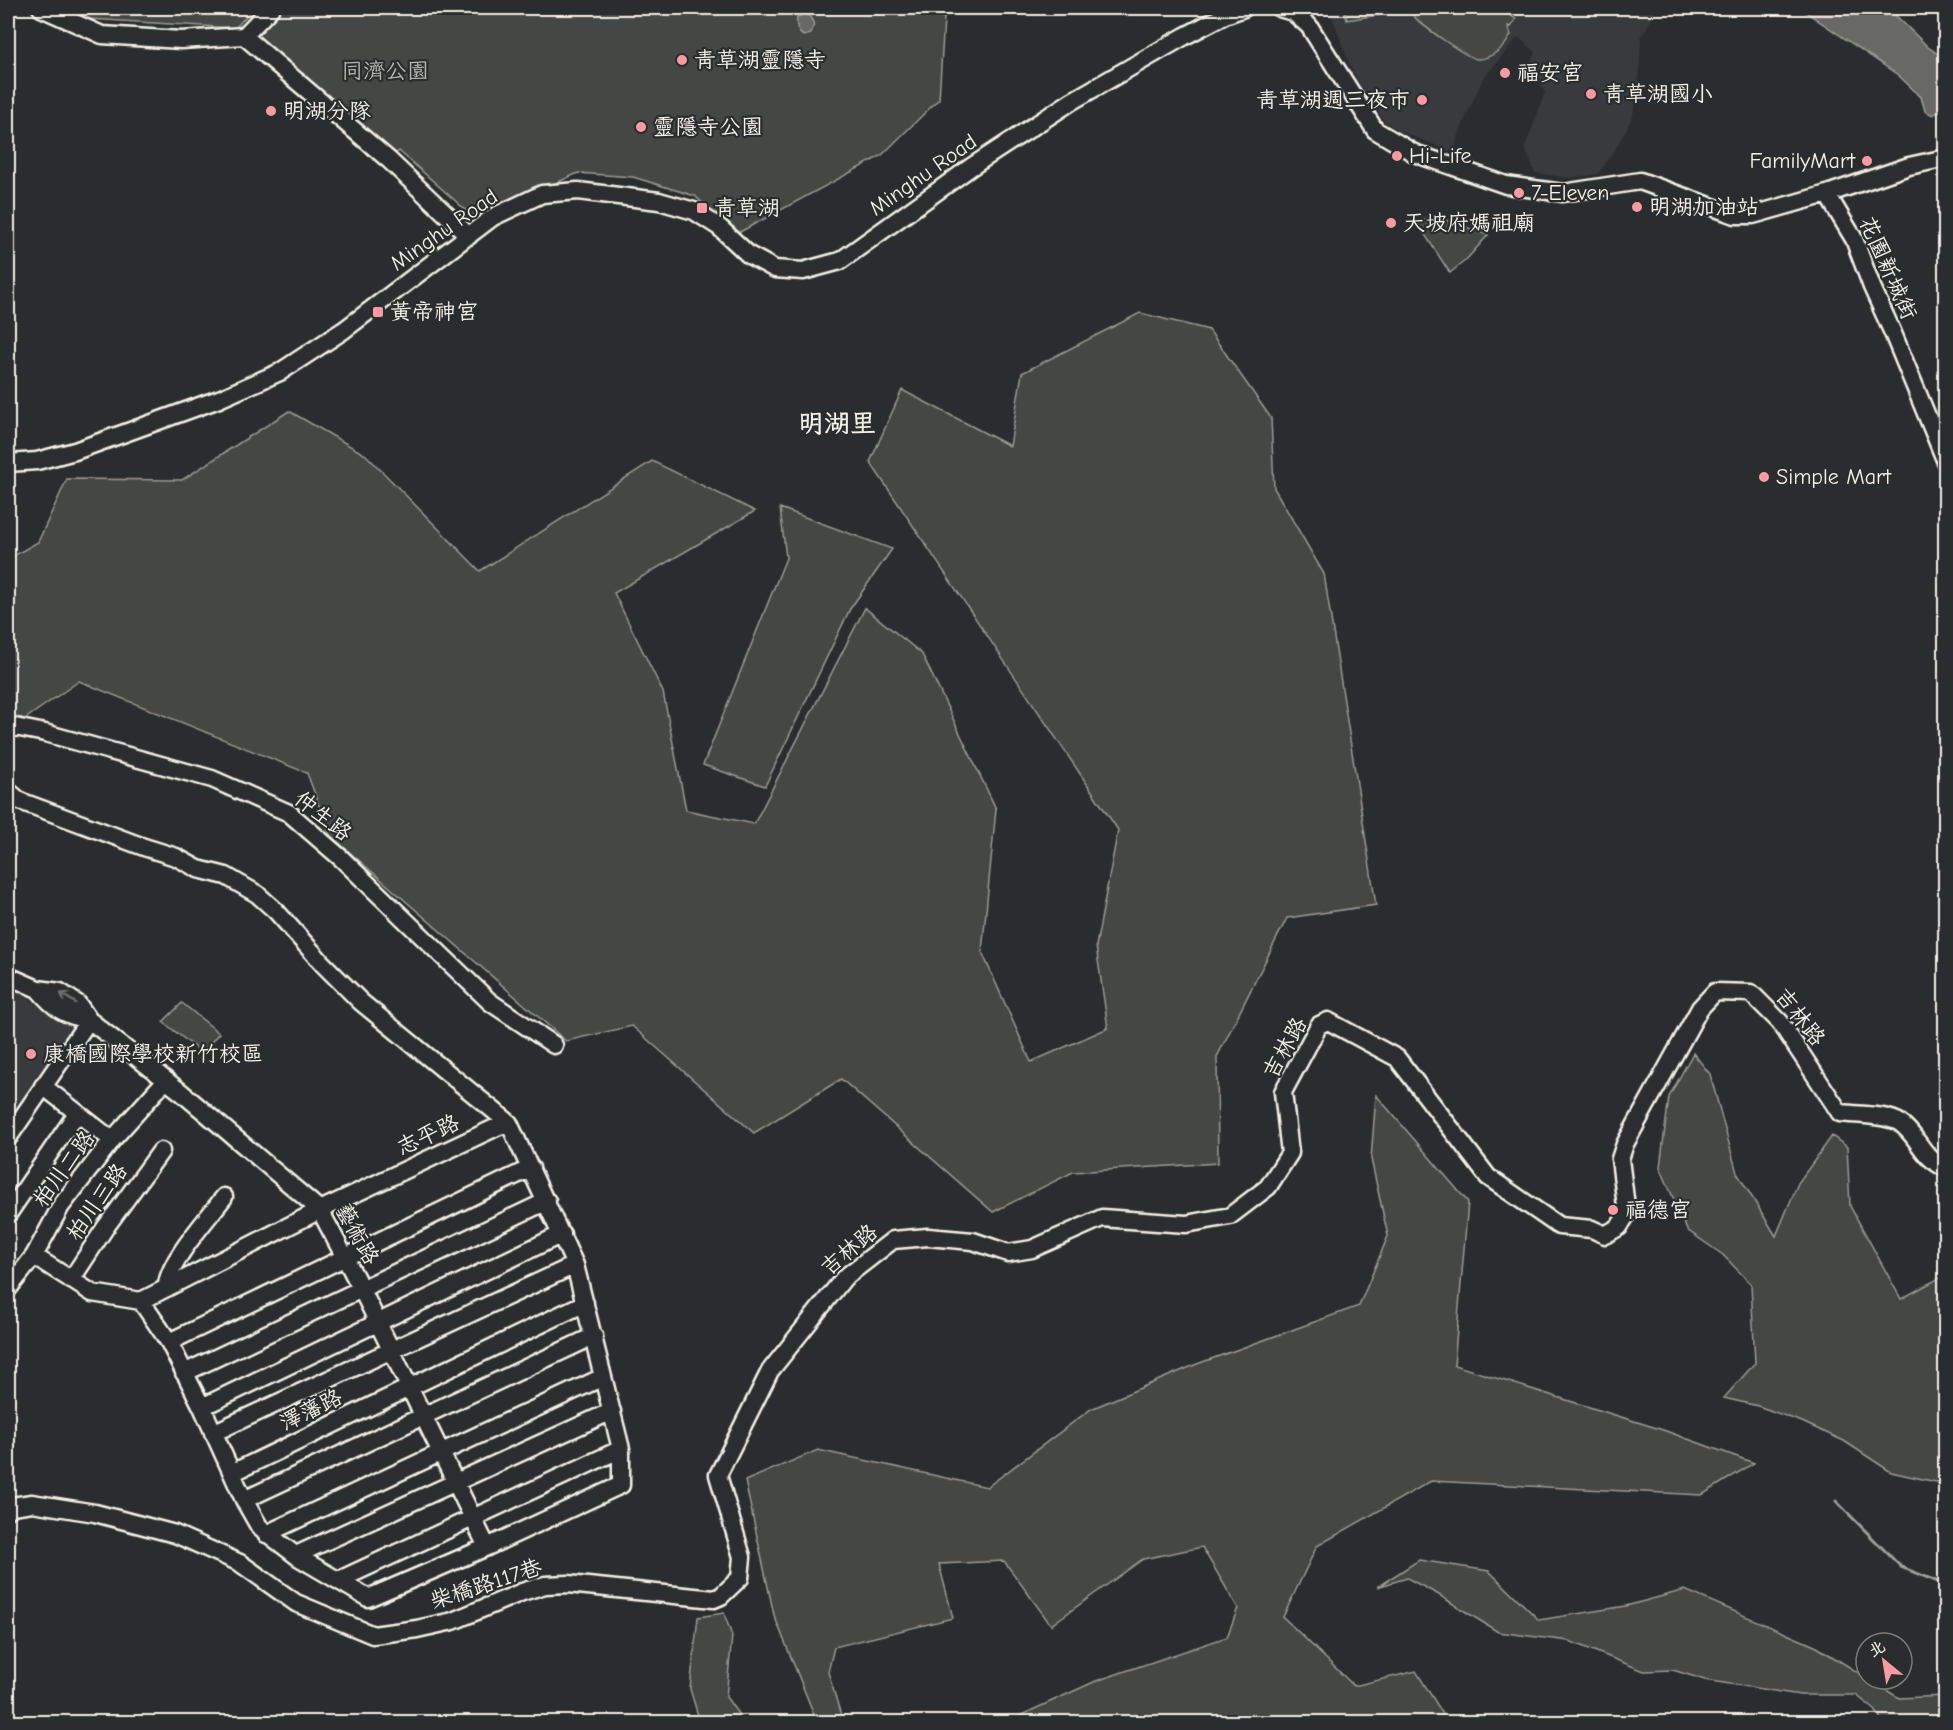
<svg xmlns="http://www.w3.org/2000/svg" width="1953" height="1730" viewBox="0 0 1953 1730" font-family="'Comic Neue','LXGW WenKai TC',sans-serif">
<rect width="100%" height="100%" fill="#2a2d2e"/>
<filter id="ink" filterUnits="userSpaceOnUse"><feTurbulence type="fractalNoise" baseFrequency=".0167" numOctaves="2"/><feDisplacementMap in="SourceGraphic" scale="12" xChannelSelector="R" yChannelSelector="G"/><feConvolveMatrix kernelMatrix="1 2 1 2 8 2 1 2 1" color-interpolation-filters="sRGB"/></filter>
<g filter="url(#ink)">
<path fill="#373a3a" d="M 1329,8 L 1658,8 L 1641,37 L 1638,97 L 1631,120 L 1615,150 L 1598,174 L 1569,178 L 1535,173 L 1525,148 L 1545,92 L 1529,63 L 1536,52 L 1518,37 L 1483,79 L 1466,116 L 1453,152 L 1401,132 L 1385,122 L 1359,84 L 1350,66 Z
M 8,987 L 24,995 L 71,1028 L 37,1080 L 8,1118 Z"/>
<path fill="#444645" stroke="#9c9c96" stroke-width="1.5" d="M 54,8 L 254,8 L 235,28 L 89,19 L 60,12 Z
M 272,8 L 922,8 L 944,18 L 939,99 L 881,156 L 736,234 L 695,196 L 633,177 L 578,173 L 476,219 L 399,151 L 389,160 L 244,36 Z
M 1344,8 L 1404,8 L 1404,11 L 1347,20 Z
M 1410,8 L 1499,8 L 1516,19 L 1511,27 L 1508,26 L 1511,35 C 1505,47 1492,59 1477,59 C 1469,59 1419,24 1414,16 C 1412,14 1412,10 1410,8 Z
M 1432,215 L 1488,235 L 1466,260 L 1450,273 L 1418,224 Z
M 1140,313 L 1209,330 L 1271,418 L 1274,488 L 1324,574 L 1376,905 L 1287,918 L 1217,1057 L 1218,1163 L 1073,1172 L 993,1212 L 841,1079 L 754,1133 L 632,1026 L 566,1041 L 330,835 L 307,773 L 79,681 L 25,719 L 8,715 L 8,559 L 38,542 L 67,479 L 182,480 L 289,411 L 366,455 L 480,571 L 652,461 L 755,511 L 614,593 L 663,692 L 686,810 L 754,824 L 865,608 L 922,654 L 996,809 L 982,952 L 1031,1062 L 1108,1028 L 1096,946 L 1118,830 L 870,462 L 902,390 L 1010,446 L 1022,373 Z
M 780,508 L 892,549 L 850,609 L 765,786 L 703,765 L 786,558 Z
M 182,1003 L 219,1033 L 202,1053 L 163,1022 Z
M 1693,1053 L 1710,1074 L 1737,1173 L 1776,1236 L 1798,1183 L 1832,1136 L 1847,1147 L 1850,1206 L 1901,1299 L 1945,1275 L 1945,1484 L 1891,1472 L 1844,1441 L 1802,1422 L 1758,1406 L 1724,1398 L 1755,1363 L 1751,1284 L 1723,1255 L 1687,1230 L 1660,1167 L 1669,1097 Z
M 1376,1095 L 1468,1202 L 1454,1365 L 1663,1430 L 1754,1463 L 1702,1495 L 1431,1481 L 1317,1546 L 1283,1617 L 1354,1686 L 1416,1671 L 1443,1714 L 1439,1722 L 1006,1722 L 1096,1681 L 1227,1637 L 1238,1608 L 1202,1547 L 1143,1559 L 1051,1625 L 1004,1561 L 939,1564 L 953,1618 L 834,1647 L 828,1672 L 843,1722 L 817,1722 L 774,1615 L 745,1481 L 818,1450 L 987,1487 L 1091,1409 L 1197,1364 L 1359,1306 L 1388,1236 L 1371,1159 Z
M 1419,1560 L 1489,1571 L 1539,1620 L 1626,1606 L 1685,1590 L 1817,1647 L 1899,1698 L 1945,1696 L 1945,1722 L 1883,1722 L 1875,1710 L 1856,1695 L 1800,1695 L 1705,1680 L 1673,1670 L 1644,1671 L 1569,1641 L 1498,1632 L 1439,1595 L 1407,1578 L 1377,1587 Z
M 724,1613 L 732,1636 L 726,1697 L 744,1722 L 700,1722 L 690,1689 L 698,1617 Z"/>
<path fill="#676866" stroke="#9f9f9a" stroke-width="1.5" d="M 1800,8 L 1888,8 L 1928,47 L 1945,59 L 1945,108 L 1933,115 L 1925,111 L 1921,97 L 1898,75 Z
M 805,13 L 809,15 L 814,24 L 811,34 L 804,36 C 797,33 796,24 797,17 Z"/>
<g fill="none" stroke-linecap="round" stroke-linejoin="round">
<path stroke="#9f9f9a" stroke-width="3" d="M 1836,1501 L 1901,1567 L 1946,1585"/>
<defs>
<path id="minor" d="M 41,8 L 102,35 L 181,40 L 244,36 L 389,160 L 469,236
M 1279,8 L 1293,12 L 1309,26 L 1375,130 L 1414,153 L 1506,185 L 1563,193 L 1640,181 L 1735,215 L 1753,215 L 1827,194 L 1909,166 L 1946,158
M 244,36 L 271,8
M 1827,194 L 1854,239 L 1872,287 L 1892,331 L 1946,462
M 8,463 L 37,461 L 75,451 L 219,399 L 280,372 L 344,330 L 493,217 L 542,194 L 578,191 L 659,201 L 694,211 L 719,227 L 749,255 L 775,269 L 803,271 L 840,261 L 971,167 L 1072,101 L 1185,36 L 1225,15 L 1244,8
M 8,729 L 15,727 L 45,733 L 212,779 L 289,813 L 341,858 L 490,1002 L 554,1045
M 8,791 L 20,801 L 144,847 L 176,857 L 198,869 L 226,876 L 257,894 L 276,911 L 323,964 L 361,1002 L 509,1123
M 8,976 L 38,989 L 60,992 L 78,1004 L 89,1020 L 181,1092 L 320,1210 L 362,1290 L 487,1547
M 38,989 C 55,1009 64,1015 89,1020
M 43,1086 L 112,1140
M 509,1123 L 575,1265 L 621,1449 L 621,1485 L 487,1547 L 368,1598 L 298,1557 L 260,1528 L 244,1500 L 202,1407 L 169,1342 L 141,1301 L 320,1210 L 499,1126 Z
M 8,1138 L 89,1020
M 8,1214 L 77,1113
M 34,1256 L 92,1293 L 141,1301
M 71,1280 L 105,1228 L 161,1151
M 167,1288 C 165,1265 209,1217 224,1197
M 8,1289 L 34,1256 L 61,1206 L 112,1140 L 165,1081
M 169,1342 L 531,1168
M 184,1373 L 547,1201
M 202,1407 L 562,1234
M 213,1433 L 575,1265
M 232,1473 L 585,1303
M 244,1500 L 594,1336
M 8,1510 L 12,1506 L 32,1503 L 95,1513 L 175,1534 L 240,1563 L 296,1603 L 373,1635 L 417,1629 L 453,1621 L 522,1592 L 545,1585 L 568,1584 L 714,1599 L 721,1596 L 740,1578 L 742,1557 L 718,1475 L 770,1371 L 844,1278 L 893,1240 L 928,1237 L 973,1241 L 1008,1253 L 1032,1249 L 1102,1218 L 1186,1224 L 1230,1216 L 1268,1187 L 1290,1153 L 1283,1092 L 1319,1025 L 1328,1021 L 1397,1058 L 1488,1177 L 1559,1226 L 1592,1229 L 1605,1235 L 1619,1227 L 1627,1214 L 1620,1159 L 1625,1144 L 1700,1008 L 1715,992 L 1751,993 L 1780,1022 L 1840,1113 C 1856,1115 1887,1114 1900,1123 C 1919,1136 1921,1158 1946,1168
M 266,1534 L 603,1377
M 296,1555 L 612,1411
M 339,1580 L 621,1449"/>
</defs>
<use href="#minor" stroke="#f4f1e8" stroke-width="21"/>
<use href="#minor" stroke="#2a2d2e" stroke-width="16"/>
</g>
<defs><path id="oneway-shaft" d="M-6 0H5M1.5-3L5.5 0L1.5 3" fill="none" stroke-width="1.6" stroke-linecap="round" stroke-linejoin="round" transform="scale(1.5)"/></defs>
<use stroke="#71726f" href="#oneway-shaft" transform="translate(68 998) rotate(-147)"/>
</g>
<g fill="#ff9aa2" stroke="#2a2d2e" stroke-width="2">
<circle cx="682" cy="60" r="6"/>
<circle cx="1505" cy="73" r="6"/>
<circle cx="1591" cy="94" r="6"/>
<circle cx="1422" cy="100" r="6"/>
<circle cx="271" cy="111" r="6"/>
<circle cx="641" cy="127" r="6"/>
<circle cx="1397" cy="156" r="6"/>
<circle cx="1867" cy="161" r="6"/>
<circle cx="1519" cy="193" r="6"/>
<circle cx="1637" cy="207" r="6"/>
<rect x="696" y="202" width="12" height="12" rx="3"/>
<circle cx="1391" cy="223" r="6"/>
<rect x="372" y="306" width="12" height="12" rx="3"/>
<circle cx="1764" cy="477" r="6"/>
<circle cx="31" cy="1054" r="6"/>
<circle cx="1613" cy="1210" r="6"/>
</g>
<g text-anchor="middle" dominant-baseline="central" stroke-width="4.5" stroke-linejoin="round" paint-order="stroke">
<g font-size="22" fill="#f4f1e8" stroke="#2a2d2e" text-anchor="start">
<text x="694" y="60">青草湖靈隱寺</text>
<text x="1517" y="73">福安宮</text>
<text x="1603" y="94">青草湖國小</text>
<text x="1410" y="100" text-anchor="end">青草湖週三夜市</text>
<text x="283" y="111">明湖分隊</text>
<text x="653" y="127">靈隱寺公園</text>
<text x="1409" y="156">Hi-Life</text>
<text x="1855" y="161" text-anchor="end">FamilyMart</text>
<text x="1531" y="193">7-Eleven</text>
<text x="1649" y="207">明湖加油站</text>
<text x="714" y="208">青草湖</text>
<text x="1403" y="223">天坡府媽祖廟</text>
<text x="390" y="312">黃帝神宮</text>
<text x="1776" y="477">Simple Mart</text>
<text x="43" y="1054">康橋國際學校新竹校區</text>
<text x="1625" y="1210">福德宮</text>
</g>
<g font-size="22" fill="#b6b5af" stroke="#2a2d2e">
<text x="385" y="71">同濟公園</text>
</g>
<g font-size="22" fill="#f4f1e8" stroke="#2a2d2e">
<text transform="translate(923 175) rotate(-35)">Minghu Road</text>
<text transform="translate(444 230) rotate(-35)">Minghu Road</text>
<text transform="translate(1888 268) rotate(66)">花園新城街</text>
<text transform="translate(323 816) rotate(38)">仲生路</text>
<text transform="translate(1800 1017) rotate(52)">吉林路</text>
<text transform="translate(1285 1048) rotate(-61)">吉林路</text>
<text transform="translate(428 1135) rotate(-25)">志平路</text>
<text transform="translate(64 1169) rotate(-54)">柏川二路</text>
<text transform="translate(97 1202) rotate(-55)">柏川三路</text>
<text transform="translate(357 1234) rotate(61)">藝術路</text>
<text transform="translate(849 1250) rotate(-40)">吉林路</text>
<text transform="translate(311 1410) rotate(-26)">澤藩路</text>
<text transform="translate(486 1584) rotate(-18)">柴橋路117巷</text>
</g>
<g font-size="26" font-weight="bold" fill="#f4f1e8" stroke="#2a2d2e">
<text x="837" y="424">明湖里</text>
</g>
</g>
<rect width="1953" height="1730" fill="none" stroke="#2a2d2e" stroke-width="30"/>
<rect x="15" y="15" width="1923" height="1700" fill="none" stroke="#f4f1e8" stroke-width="2" filter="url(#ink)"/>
<g transform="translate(1884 1661) rotate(330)"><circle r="28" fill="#2a2d2e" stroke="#7b7b78" stroke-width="1.5"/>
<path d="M0-4.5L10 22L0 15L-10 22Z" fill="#ff9aa2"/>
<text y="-9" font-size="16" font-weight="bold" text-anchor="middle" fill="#f4f1e8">北</text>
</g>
</svg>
